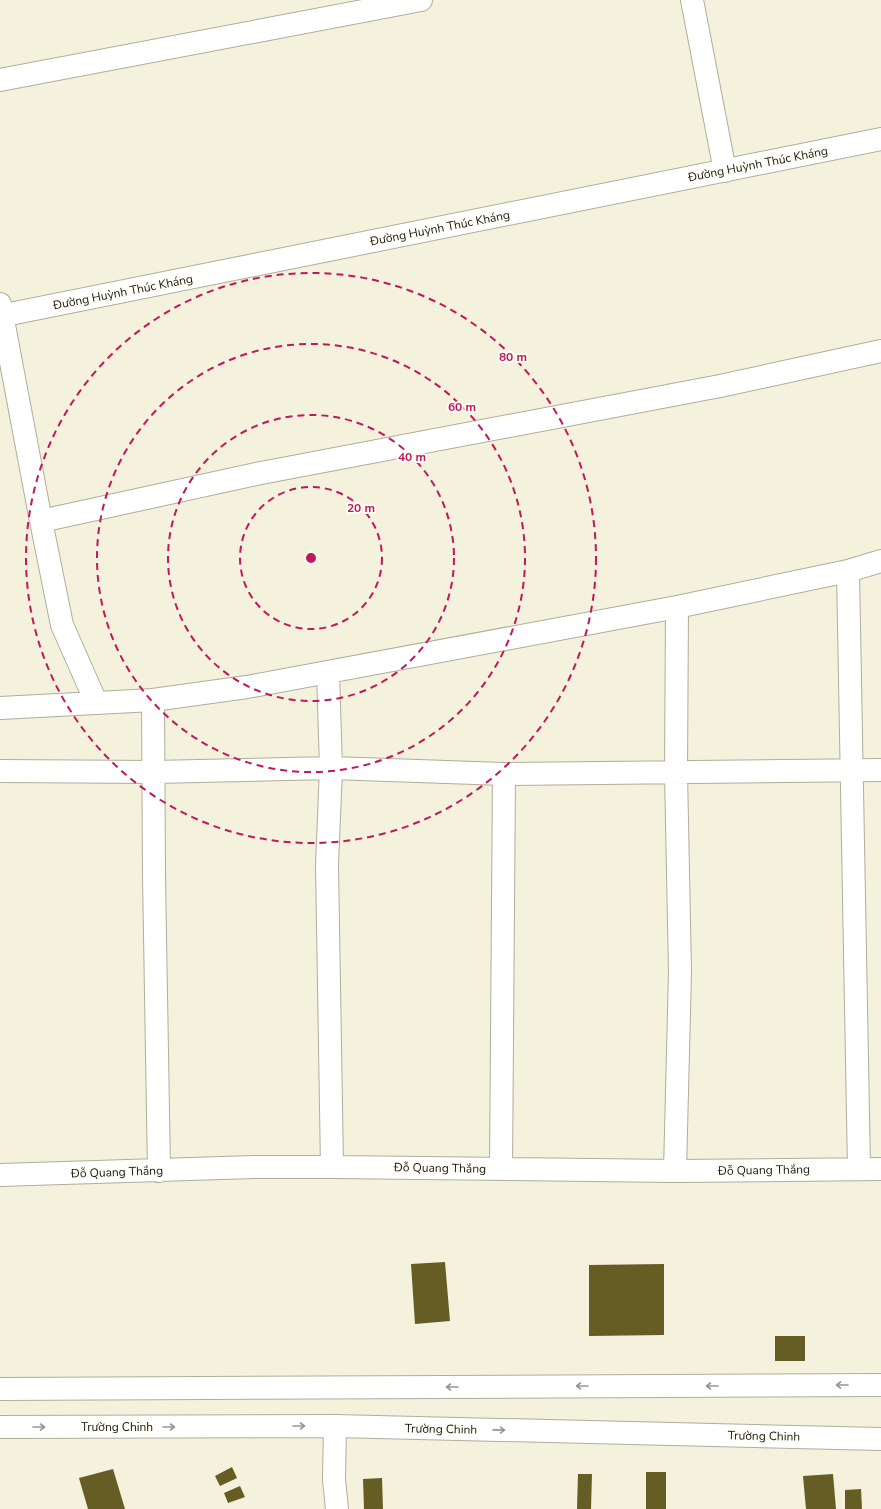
<svg xmlns="http://www.w3.org/2000/svg" width="881" height="1509" viewBox="0 0 881 1509" font-family="'Nunito Sans',sans-serif">
<rect width="100%" height="100%" fill="#f4f1dd"/>
<path fill="#655d23" d="M 445,1262 L 450,1321 L 415,1324 L 411,1264 Z
M 664,1264 L 664,1335 L 589,1336 L 589,1265 Z
M 775,1336 L 805,1336 L 805,1361 L 775,1361 Z
M 232,1467 L 237,1478 L 220,1486 L 215,1476 Z
M 113,1469 L 125,1509 L 88,1509 L 79,1478 Z
M 646,1472 L 666,1472 L 666,1509 L 646,1509 Z
M 578,1474 L 592,1474 L 591,1509 L 577,1509 Z
M 833,1474 L 836,1509 L 806,1509 L 803,1476 Z
M 382,1478 L 383,1509 L 364,1509 L 363,1479 Z
M 240,1486 L 245,1497 L 228,1503 L 224,1493 Z
M 861,1489 L 862,1509 L 845,1509 L 845,1490 Z"/>
<g fill="none" stroke-linecap="round" stroke-linejoin="round">
<defs>
<path id="minor" d="M 692,0 L 725,171
M 0,80 L 421,0
M 0,304 L 41,521 L 62,625 L 96,702
M 0,316 L 881,139
M 41,521 L 261,473 L 720,386 L 881,351
M 848,571 L 859,1169
M 328,672 L 331,768 L 327,865 L 332,1167
M 153,700 L 154,875 L 159,1171
M 0,708 L 153,700 L 247,687 L 677,607 L 848,571 L 881,561
M 0,771 L 154,772 L 331,768 L 504,774 L 881,770
M 501,1169 L 504,774
M 675,1171 L 680,972 L 676,772 L 677,607
M 0,1175 L 254,1167 L 332,1167 L 675,1171 L 881,1169
M 335,1426 L 334,1480 L 337,1509"/>
<path id="tertiary" d="M 0,1389 L 881,1385
M 0,1427 L 335,1426 L 881,1439"/>
</defs>
<use href="#minor" stroke="#b0ae9b" stroke-width="24"/>
<use href="#tertiary" stroke="#b0ae9b" stroke-width="24"/>
<use href="#minor" stroke="#fff" stroke-width="22"/>
<use href="#tertiary" stroke="#fff" stroke-width="22"/>
</g>
<defs><path id="oneway-shaft" d="M-6 0H5M1.5-3L5.5 0L1.5 3" fill="none" stroke-width="1.6" stroke-linecap="round" stroke-linejoin="round"/></defs>
<g stroke="#989794">
<use href="#oneway-shaft" transform="translate(842 1385) rotate(180)"/>
<use href="#oneway-shaft" transform="translate(582 1386) rotate(180)"/>
<use href="#oneway-shaft" transform="translate(712 1386) rotate(180)"/>
<use href="#oneway-shaft" transform="translate(452 1387) rotate(180)"/>
<use href="#oneway-shaft" transform="translate(299 1426)"/>
<use href="#oneway-shaft" transform="translate(39 1427)"/>
<use href="#oneway-shaft" transform="translate(169 1427)"/>
<use href="#oneway-shaft" transform="translate(499 1430) rotate(1)"/>
</g>
<g fill="none" stroke="#c2185b" stroke-width="2" stroke-dasharray="7 5">
<circle cx="311" cy="558" r="71"/>
<circle cx="311" cy="558" r="143"/>
<circle cx="311" cy="558" r="214"/>
<circle cx="311" cy="558" r="285"/>
</g>
<g text-anchor="middle" dominant-baseline="central" stroke-width="4" stroke-linejoin="round" paint-order="stroke">
<g font-size="12" fill="#191811" stroke="#fffef6">
<text transform="translate(758 164) rotate(-11)">Đường Huỳnh Thúc Kháng</text>
<text transform="translate(440 228) rotate(-11)">Đường Huỳnh Thúc Kháng</text>
<text transform="translate(123 292) rotate(-11)">Đường Huỳnh Thúc Kháng</text>
<text transform="translate(440 1168) rotate(1)">Đỗ Quang Thắng</text>
<text transform="translate(764 1170) rotate(-1)">Đỗ Quang Thắng</text>
<text transform="translate(117 1172) rotate(-2)">Đỗ Quang Thắng</text>
<text x="117" y="1427">Trường Chinh</text>
<text transform="translate(441 1429) rotate(1)">Trường Chinh</text>
<text transform="translate(764 1436) rotate(1)">Trường Chinh</text>
</g>
</g>
<circle cx="311" cy="558" r="6" fill="#c2185b" stroke="#fffef6" stroke-width="2"/>
<g font-size="12" text-anchor="middle" font-weight="bold" fill="#c2185b" stroke="#fffef6" stroke-width="4" stroke-linejoin="round" paint-order="stroke">
<text x="513" y="361">80 m</text>
<text x="462" y="411">60 m</text>
<text x="412" y="461">40 m</text>
<text x="361" y="512">20 m</text>
</g>
</svg>
